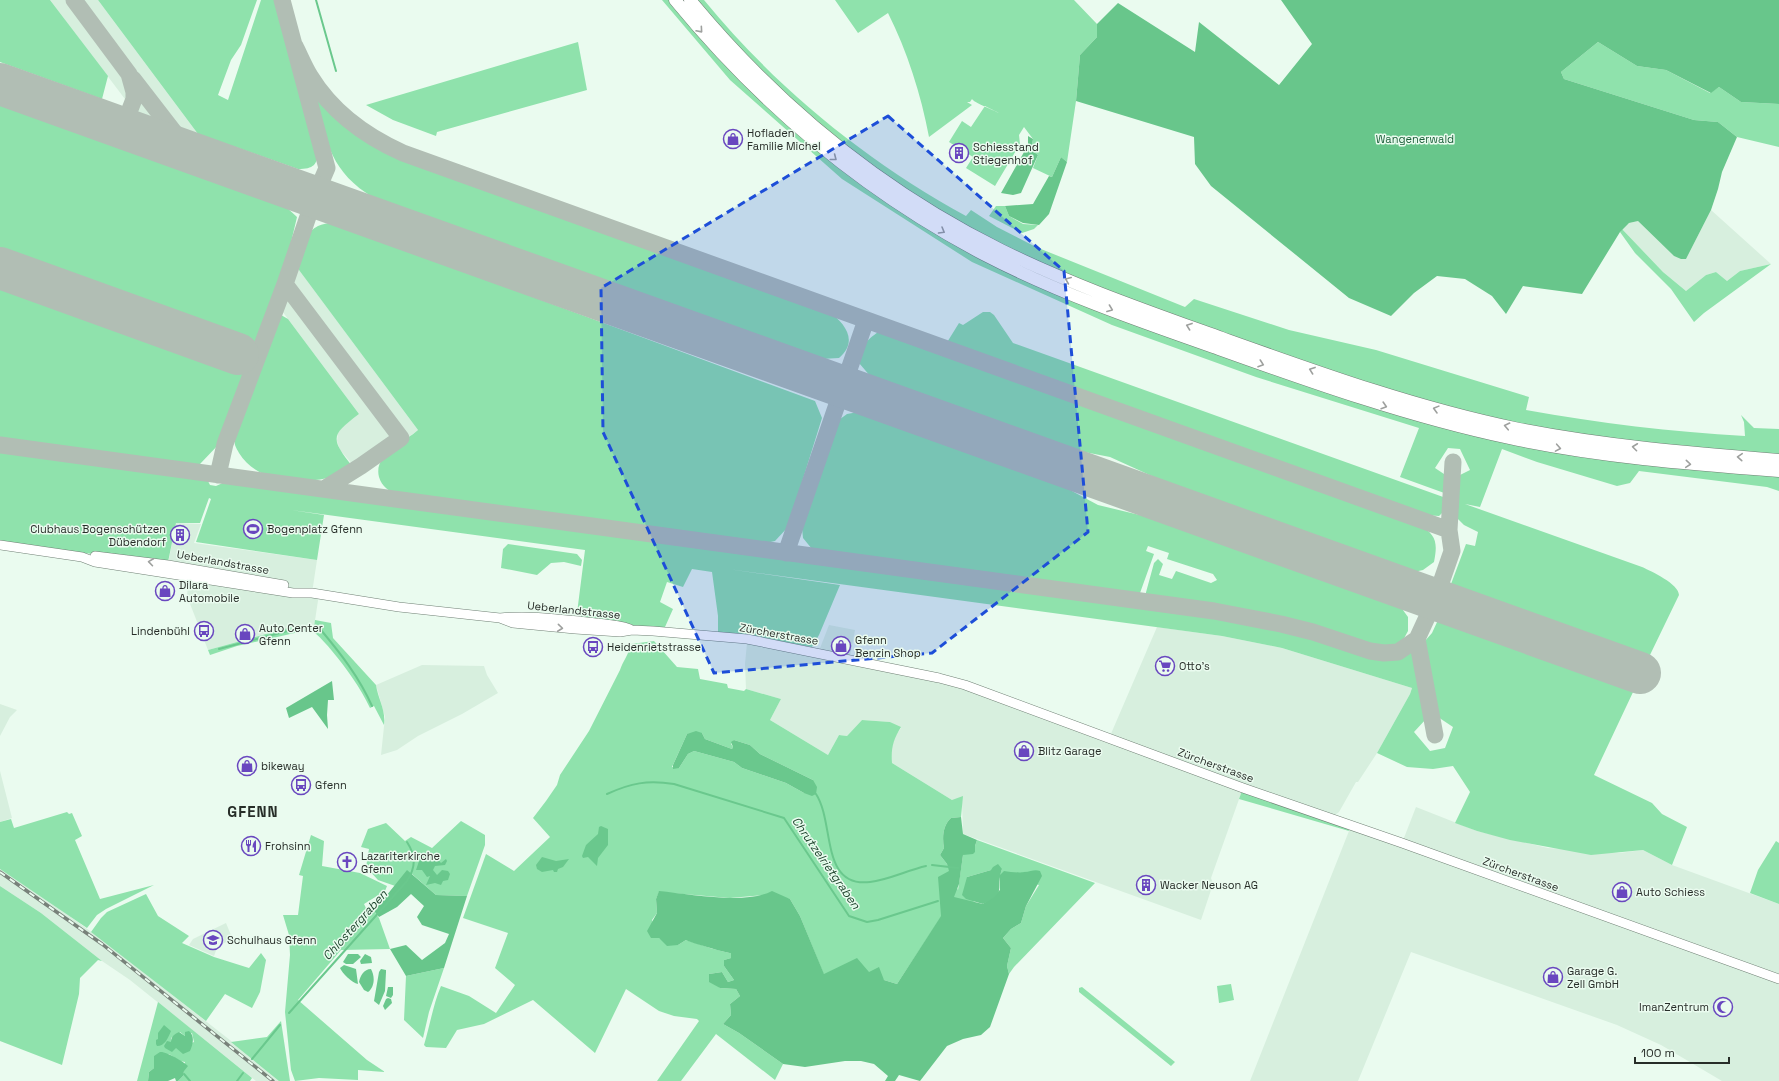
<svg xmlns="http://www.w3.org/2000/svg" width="1779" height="1081" viewBox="0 0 1779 1081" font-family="'Space Grotesk',sans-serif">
<rect width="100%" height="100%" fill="#eafbef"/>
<path fill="#d7efde" d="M 50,0 L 98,0 L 198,134 L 134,111 Z
M 1711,210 L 1771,264 L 1740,271 L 1727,281 L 1716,272 L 1706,275 L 1686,291 L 1663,272 L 1622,229 L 1629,223 L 1638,221 L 1674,256 L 1686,259 Z
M 288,255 L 418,430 L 361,474 L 340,450 L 337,441 L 338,433 L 342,427 L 359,414 L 273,299 Z
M 176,523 L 201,524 L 194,543 L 317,560 L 312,593 L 319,594 L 314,627 L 308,625 L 279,630 L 208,650 L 187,596 L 189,573 L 167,569 Z
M 829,625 L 855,630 L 849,662 L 923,677 L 977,693 L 1107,743 L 1157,627 L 1222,636 L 1282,648 L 1412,688 L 1410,694 L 1377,753 L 1358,782 L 1356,782 L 1339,812 L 1331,818 L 1243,788 L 1211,878 L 1213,884 L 1201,920 L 963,834 L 962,803 L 952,800 L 892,763 L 891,749 L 894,738 L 901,728 L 890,722 L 862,720 L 847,736 L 839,735 L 828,755 L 770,720 L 781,699 L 746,689 L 745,664 L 747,643 L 817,656 Z
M 422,665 L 484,666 L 487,675 L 498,693 L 462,714 L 418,736 L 397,750 L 381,755 L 385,717 L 376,685 Z
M 0,704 L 17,710 L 10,717 L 0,736 Z
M 0,771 L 12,818 L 0,822 Z
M 1416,807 L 1477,831 L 1548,848 L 1619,853 L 1643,850 L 1672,865 L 1779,904 L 1779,1081 L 1722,1081 L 1661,1045 L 1617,1025 L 1411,952 L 1358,1081 L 1250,1081 L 1349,831 L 1347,824 L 1402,843 Z
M 0,869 L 45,898 L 105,942 L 282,1081 L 256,1081 L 130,980 L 102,961 L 41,913 L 0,886 Z
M 226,923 L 233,940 L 218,945 L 214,956 L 189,945 L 193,939 Z"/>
<path fill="#8fe2ac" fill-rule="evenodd" d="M 0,0 L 50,0 L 108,76 L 102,99 L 0,62 Z
M 98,0 L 257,0 L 241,45 L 231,60 L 218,95 L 228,100 L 261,0 L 277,0 L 319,150 C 317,165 314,169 298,169 L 198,134 Z
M 662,0 L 704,0 C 776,88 866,161 966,216 L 971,210 L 997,227 L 1036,247 L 1185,307 L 1194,299 L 1289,330 L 1376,350 L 1529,397 L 1526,410 C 1599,423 1672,432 1745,436 L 1744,422 L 1741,415 L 1754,428 L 1779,429 L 1779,491 L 1767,487 L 1639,471 L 1630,483 L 1617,486 L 1537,462 L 1502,449 L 1480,507 L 1465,504 L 1642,567 C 1651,571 1679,584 1679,595 L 1649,657 L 1451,584 L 1466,544 L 1475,546 L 1478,532 L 1464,525 L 1454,515 L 1456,479 L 1458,476 L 1470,470 L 1460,449 L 1448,448 L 1435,468 L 1447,476 L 1447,494 L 1400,477 L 1419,428 L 1256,377 L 1112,325 L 972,262 L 842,179 L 730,80 Z
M 835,0 L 1074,0 L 1097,24 L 1097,37 L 1080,55 L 1076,101 L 1067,162 L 1061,157 L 1052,177 L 1033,168 L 1038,155 L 1031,150 L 1033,139 L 1024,127 L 1019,135 L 1020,144 L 995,186 L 966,168 L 973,157 L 949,142 L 962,121 L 971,127 L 985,106 L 999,113 C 993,110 973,102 972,99 L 970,102 L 967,102 L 972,105 L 929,137 C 921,94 907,51 888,13 L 858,33 Z
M 578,42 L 587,90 L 437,132 L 436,136 L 393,120 L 366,105 Z
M 1598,42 L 1637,66 L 1666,70 L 1710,93 L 1719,87 L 1741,102 L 1779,104 L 1779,147 L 1737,137 L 1718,122 L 1694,120 L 1564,79 L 1561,72 Z
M 319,95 C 341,123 363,138 394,154 L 828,311 C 845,323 859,341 839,358 L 821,359 L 374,198 C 331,172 327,144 315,98 Z
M 0,105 L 285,206 L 297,217 L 288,255 L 220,443 L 200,464 L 193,465 L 0,438 Z
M 996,206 L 1005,206 L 1009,216 L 1023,224 L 1038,225 L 1034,229 L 1022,233 L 989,216 Z
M 333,223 L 815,401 L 822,418 L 788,527 L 775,541 L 761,544 L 398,495 C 389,491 382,487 379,477 C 373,454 405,442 418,430 L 299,270 C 299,255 303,233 318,226 C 322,224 328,223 333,223 Z
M 1622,229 L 1663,272 L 1686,291 L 1706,275 L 1716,272 L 1727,281 L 1740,271 L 1771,264 L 1704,313 L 1694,322 L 1671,289 L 1635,253 L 1620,232 Z
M 983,312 L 990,312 L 994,315 L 1013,343 L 1446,498 L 1446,509 L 1439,516 L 1425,515 L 946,344 L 959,323 L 963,325 Z
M 281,315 L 288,319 L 359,414 C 331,435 330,438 352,466 C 341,473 329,479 315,480 C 288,484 254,478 239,453 C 238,451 236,448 235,445 C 234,440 235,435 235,430 L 275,324 Z
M 881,330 L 1419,524 C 1436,535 1438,542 1434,562 L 1423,570 L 1414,572 L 1165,482 L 1110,457 L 1074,450 L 871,377 L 859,363 C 859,346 868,339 881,330 Z
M 858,412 L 1057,483 L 1098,505 L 1152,518 L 1400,606 L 1408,617 L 1408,631 L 1402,642 L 1390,647 L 1374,647 L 1292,621 L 1212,605 L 1152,598 L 1145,596 L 1154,563 L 1158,559 L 1163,564 L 1159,575 L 1172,579 L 1176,571 L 1211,583 L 1217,580 L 1213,574 L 1167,559 L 1169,553 L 1148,546 L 1146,551 L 1154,554 L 1140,593 L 1135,596 L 825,553 L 812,549 L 803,538 L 801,518 L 836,422 L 847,414 Z
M 0,451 L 207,479 L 210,485 L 216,486 L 225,482 L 318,494 L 1235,618 L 1314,636 L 1370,655 L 1389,657 L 1410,652 L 1416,655 L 1426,719 L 1414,732 L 1430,751 L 1445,748 L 1453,727 L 1438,717 L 1424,642 L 1432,633 L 1438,620 L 1634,690 L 1594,775 L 1652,803 L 1662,814 L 1687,827 L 1672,865 L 1643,850 L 1591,855 L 1510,840 L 1477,831 L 1455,823 L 1470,792 L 1453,766 L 1433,769 L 1407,767 L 1377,753 L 1410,694 L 1412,688 L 1282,648 L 1222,636 L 728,569 L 840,585 L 819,635 L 812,647 L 718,633 L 718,616 L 712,572 L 692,569 L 683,587 L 667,582 L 660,602 L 673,609 L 665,627 L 653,631 L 576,621 L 585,550 L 291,510 L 324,515 L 317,560 L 196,542 L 211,499 L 209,498 L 200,523 L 176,523 L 168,562 L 47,549 L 0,542 Z
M 508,544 L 577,554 L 582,560 L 581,566 L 564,562 L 551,563 L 537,575 L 501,568 L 503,549 Z
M 315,620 L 331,623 L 333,638 L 376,685 C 378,699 386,710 384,725 L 374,706 L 370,708 C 360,687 347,669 332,651 C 327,645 321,638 315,633 C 310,630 305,631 299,632 L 237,646 L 210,655 L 208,650 L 299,625 L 314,627 Z
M 654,641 L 677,667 L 698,669 L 700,679 L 727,684 L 728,688 L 744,691 L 746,689 L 781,699 L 770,720 L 828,755 L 839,735 L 847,736 L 862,720 L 890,722 L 901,727 C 893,740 891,748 892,763 L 952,800 L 963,796 L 961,817 L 951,818 C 943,825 942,837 944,848 L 940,855 L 947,864 L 958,890 L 963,855 L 975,846 L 977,840 L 1095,883 L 1014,967 L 1009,974 L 1007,966 L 1011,948 L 1003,938 L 1011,929 L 1021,923 L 1026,906 L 1039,885 L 1000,875 L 1002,869 L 991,870 L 967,877 L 975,901 L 941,917 L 897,984 L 884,980 L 870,972 L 824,975 L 800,916 L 790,899 L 764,895 L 730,898 L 659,892 L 656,899 L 657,913 L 652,920 L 659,938 L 678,945 L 686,940 C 699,944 720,952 731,953 L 731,958 L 724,960 L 724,966 L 734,980 L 728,982 L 722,972 L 709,974 L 720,988 L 736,989 L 740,996 L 730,1004 L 731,1015 L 723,1024 L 739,1033 L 783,1064 L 775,1080 L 716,1034 L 681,1081 L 657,1081 L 699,1021 L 697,1019 L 674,1016 L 659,1011 L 626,989 L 595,1053 L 533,1000 L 484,1024 L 457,1030 L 446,1048 L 426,1047 L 424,1045 C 430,1025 433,1005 441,986 L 469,996 L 496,1013 L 515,985 L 495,968 L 508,933 L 463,918 L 486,854 L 514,871 L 550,837 L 533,818 L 546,801 L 557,785 L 560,775 L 589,731 L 620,670 C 623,661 629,654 631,644 ZM 702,733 L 705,739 L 732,749 L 733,747 L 731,744 L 734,740 L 750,745 L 760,754 L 813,780 L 804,793 L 786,783 L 742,768 L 734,762 L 694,751 L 688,754 L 679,768 L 672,767 L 687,734 Z
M 1243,788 L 1347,824 L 1349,831 L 1239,799 Z
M 67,812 L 69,814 L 72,813 L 82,836 L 75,840 L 100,899 L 154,885 L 106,909 L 97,915 L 87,928 L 0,869 L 0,822 L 11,819 L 14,828 Z
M 461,821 L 485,835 L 485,845 L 467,896 L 436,895 L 412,874 L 401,888 L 378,880 L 366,867 L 369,849 L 361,847 L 368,829 L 386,823 L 405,841 L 411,837 L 432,848 Z
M 311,835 L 324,841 L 322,866 L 360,873 L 387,886 L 385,891 L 364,904 L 367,910 L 374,911 L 379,918 L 390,949 L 341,950 L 298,1000 L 367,1060 L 385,1072 L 358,1070 L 358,1080 L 319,1078 L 295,1081 L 291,1070 L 285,1012 L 290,955 L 289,935 L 283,915 L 298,915 L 303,876 L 299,875 Z
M 1776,841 L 1779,843 L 1779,904 L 1750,893 L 1758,870 Z
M 0,886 L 41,913 L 102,961 L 98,960 L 80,978 L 79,994 L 62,1065 L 0,1041 Z
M 146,894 L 158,916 L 189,936 L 182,943 L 214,957 L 249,968 L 261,953 L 266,960 L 260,992 L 252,1008 L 225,994 L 206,1021 L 91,932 L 101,918 L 107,912 Z
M 444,968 L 429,1012 L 423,1038 L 404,1020 L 406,976 Z
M 1231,984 L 1234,1000 L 1219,1003 L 1217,986 Z
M 1082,987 L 1175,1062 L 1171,1066 L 1079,992 L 1079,988 Z
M 158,1002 L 252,1078 L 250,1081 L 178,1081 L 183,1076 L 185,1062 L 180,1061 L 169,1054 L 154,1056 L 154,1068 L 149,1072 L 148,1081 L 137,1081 ZM 180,1032 L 185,1036 L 192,1033 L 194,1042 L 178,1049 L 171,1042 L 171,1038 Z
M 281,1021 L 290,1081 L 279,1081 L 231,1042 L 267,1037 Z"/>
<path fill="#68c68b" d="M 1281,0 L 1779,0 L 1779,104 L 1741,102 L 1719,87 L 1711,93 L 1666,70 L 1637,66 L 1598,42 L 1561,72 L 1564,79 L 1694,120 L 1718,122 L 1737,137 L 1722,172 L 1718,189 L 1711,210 L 1686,259 L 1681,259 L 1674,256 L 1638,221 L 1629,223 L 1620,232 L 1582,294 L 1523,286 L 1506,314 L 1492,296 L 1465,279 L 1437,276 L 1414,293 L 1391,316 L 1349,298 L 1211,186 L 1195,164 L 1194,137 L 1076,101 L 1080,55 L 1097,37 L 1097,24 L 1118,3 L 1195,52 L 1199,22 L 1279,85 L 1312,44 Z
M 1028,136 L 1033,139 L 1031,150 L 1038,155 L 1021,193 L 1013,195 L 1001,193 L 1028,145 Z
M 1061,157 L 1067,162 L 1049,214 L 1039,225 L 1023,223 L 1009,216 L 1005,206 L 1033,204 L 1049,176 L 1052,177 Z
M 332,681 L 334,700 L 328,700 L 327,715 L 328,729 L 312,707 L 289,718 L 286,708 Z
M 961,817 L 963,834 L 977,840 L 975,846 L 975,852 L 973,854 L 963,855 L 959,884 L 954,897 L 983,904 L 1000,890 L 1000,875 L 1004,871 C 1010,872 1020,873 1024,872 C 1031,872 1034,869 1040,871 L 1042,876 L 1026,906 L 1021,923 L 1011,929 L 1003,938 L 1011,948 L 1007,966 L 1009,974 L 990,1027 L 981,1035 L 963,1039 L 947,1046 L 920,1081 L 899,1075 L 895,1081 L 885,1081 L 888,1076 L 874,1064 L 861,1061 L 845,1061 L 805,1067 L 783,1064 L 739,1033 L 723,1024 L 731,1015 L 730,1004 L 740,996 L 736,989 L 720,988 L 709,982 L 709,974 L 722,972 L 728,982 L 734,980 L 724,966 L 724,960 L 731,958 L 731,953 C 726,953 689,942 686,940 L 678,945 L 667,946 L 659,938 L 651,938 L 647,931 L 657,913 L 656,899 L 659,891 C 690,894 746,905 772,891 L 790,899 L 800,916 L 824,974 L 857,958 L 869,972 L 879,967 L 884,980 L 897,984 L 941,916 L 938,877 L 949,871 L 947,864 L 940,855 L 944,848 C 942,837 943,825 951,818 Z
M 407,870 L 436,895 L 467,896 L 444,968 L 406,976 L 390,949 L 406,945 L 422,960 L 445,943 L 449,934 L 422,925 L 417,917 L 424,906 L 411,894 L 397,907 L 379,917 L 374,911 Z"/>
<path fill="#6ac88d" d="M 696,731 L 702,733 L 705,739 L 732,749 L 733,747 L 731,742 L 734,740 L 750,745 L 760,754 L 813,780 L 817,787 L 816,794 L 812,796 L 804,793 L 786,783 L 742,768 L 734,762 L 694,751 L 688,754 L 679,768 L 673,769 L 673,765 L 687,734 Z
M 601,826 L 608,829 L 608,845 L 598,858 L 597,866 L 588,857 L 583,858 L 582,856 L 586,845 L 598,834 L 599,827 Z
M 417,852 L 434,855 L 441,863 L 446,859 L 447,861 L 445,865 L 435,866 L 433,870 L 437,875 L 442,870 L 448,871 L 450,874 L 448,880 L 443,881 L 441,885 L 435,883 L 426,885 L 430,876 L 427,877 L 422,870 L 416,870 L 419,861 L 415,857 Z
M 542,857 L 556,861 L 569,859 L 563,867 L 558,869 L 557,872 L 554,872 L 553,870 L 542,872 L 537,869 L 536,865 Z
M 998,864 L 1002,869 C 995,889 1008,892 983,904 L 966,899 L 962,895 L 967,877 L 991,870 L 993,867 Z
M 348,954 L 358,954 L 361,957 L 353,964 L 346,964 L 343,962 Z
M 365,954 L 371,957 L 372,963 L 361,964 L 360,961 Z
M 344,965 L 356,969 L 358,984 C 352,983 342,973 340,968 Z
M 371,969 C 375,976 375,987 368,992 L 364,990 L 359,982 C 360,976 364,969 371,969 Z
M 381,969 L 386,970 L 386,972 L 385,991 L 379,1005 L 374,1001 L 379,972 Z
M 388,987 L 393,987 L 393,995 L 391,998 L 386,996 Z
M 388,998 L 391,999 L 392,1003 L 385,1010 L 383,1006 L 386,999 Z
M 164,1025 L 171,1031 C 168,1038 165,1046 157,1046 L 156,1044 L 156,1040 L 158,1039 L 158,1033 Z
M 189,1031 C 195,1036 193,1044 190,1051 L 183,1054 L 176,1048 L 172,1052 L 165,1048 L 164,1046 L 167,1041 L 171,1042 C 171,1036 175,1034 179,1032 L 185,1036 L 185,1032 Z
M 160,1052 C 166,1051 184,1062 188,1066 L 184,1071 L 183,1076 L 178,1081 L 176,1081 L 175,1078 L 168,1081 L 148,1081 L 149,1072 L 154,1068 L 154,1056 Z"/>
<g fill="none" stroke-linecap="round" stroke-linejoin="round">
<path stroke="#6ac88d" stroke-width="2" d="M 316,0 L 336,71
M 219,649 L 299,628 L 307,627 L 321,630 C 341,654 359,677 372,706
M 607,794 C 631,783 647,780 674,784 L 784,818 L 849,916 L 867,922 L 878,920 L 938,901
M 816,794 C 835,823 820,888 870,882 C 888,880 908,870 926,866
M 932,865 L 958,868
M 289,1013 L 407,881 C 416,867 416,856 407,842
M 252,1059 L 280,1025
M 184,1074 L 190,1081
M 237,1081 L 243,1073"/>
<path stroke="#b1beb4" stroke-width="17" d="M 74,0 L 129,74 L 134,92 L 134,99 L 129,112 L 117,120 L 110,121 L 82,112
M 133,79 L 184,145 L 197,153 L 243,170
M 285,284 L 401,438 L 361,466 L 324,489
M 238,354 L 256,360
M 0,445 L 1214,611 L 1281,624 L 1313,632 L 1370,651 L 1384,653 L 1398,652 L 1417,639 L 1435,600 L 1452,551 L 1449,530 L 403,153 C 365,136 332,112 310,76 C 304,66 300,56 295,46
M 218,475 L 225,444 L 285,284 L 315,196 L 327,168 L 282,0
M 1449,530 L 1453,462
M 786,553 L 866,320
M 1417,639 L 1435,735"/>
<path stroke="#b1beb4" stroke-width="42" d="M 0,84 L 1640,673
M 0,268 L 238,354"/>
<defs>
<path id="secondary" d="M 0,545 L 82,557 L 95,562 L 293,593 L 312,593 L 399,607 L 500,618 C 529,615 558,619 587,622 C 602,624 616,624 630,629
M 95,556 L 168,565 L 284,585
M 500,618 L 513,623 L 575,629 L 620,632 L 632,630 L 653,631 L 747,639 L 939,678 L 965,685 L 1243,788 L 1402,843 L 1779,979"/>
<path id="highway" d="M 675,0 C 762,106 862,190 983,254 C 1058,293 1139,321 1219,349 C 1314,383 1410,417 1509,438 C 1598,457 1688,464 1779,471
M 690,0 C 776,104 880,190 1001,250 C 1072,285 1147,311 1222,338 C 1320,373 1417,408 1519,429 C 1605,446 1692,453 1779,460"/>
</defs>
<use href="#secondary" stroke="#708075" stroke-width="10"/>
<use href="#highway" stroke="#708075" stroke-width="13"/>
<use href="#secondary" stroke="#fff" stroke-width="9"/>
<use href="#highway" stroke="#fff" stroke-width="12"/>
<defs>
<path id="rail" d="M 0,872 L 102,944 L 273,1081"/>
</defs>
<use href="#rail" stroke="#78827a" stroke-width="3.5"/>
<use href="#rail" stroke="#eafbef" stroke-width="2" stroke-dasharray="6" stroke-linecap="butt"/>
</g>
<defs><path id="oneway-chevron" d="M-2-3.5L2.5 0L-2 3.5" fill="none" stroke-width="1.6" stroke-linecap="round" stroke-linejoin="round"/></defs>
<g stroke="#9ea09e">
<use href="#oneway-chevron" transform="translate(700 30) rotate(49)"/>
<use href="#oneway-chevron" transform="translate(834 158) rotate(38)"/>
<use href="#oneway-chevron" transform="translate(942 231) rotate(30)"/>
<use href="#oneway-chevron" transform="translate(1068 280) rotate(-157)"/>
<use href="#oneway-chevron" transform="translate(1110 309) rotate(21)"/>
<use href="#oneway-chevron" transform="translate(1189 326) rotate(-160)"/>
<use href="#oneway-chevron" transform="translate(1261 364) rotate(19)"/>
<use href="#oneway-chevron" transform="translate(1312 370) rotate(-160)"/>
<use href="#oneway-chevron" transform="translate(1384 406) rotate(17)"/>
<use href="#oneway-chevron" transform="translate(1436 409) rotate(-165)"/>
<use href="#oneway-chevron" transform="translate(1507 426) rotate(-168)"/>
<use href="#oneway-chevron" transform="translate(1635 447) rotate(-173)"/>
<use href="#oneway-chevron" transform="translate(1558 448) rotate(10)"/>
<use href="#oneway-chevron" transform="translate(1740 457) rotate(-176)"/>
<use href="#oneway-chevron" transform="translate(1688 464) rotate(5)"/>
<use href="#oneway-chevron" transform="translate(151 562) rotate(-172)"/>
<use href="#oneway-chevron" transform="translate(560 628) rotate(6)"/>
</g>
<path fill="#1d4ed8" fill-opacity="0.2" stroke="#1d4ed8" stroke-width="3" stroke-dasharray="8 5" stroke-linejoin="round" d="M 888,116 L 1064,271 L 1088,532 L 932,653 L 714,673 L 603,432 L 601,288 Z"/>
<defs>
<symbol id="shop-ring" viewBox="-11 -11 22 22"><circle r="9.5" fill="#eafbef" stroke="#6947bf" stroke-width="1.5"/><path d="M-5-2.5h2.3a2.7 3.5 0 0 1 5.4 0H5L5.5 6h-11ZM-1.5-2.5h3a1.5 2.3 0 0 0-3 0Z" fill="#6947bf"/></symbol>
<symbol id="building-ring" viewBox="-11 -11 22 22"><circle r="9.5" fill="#eafbef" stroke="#6947bf" stroke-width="1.5"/><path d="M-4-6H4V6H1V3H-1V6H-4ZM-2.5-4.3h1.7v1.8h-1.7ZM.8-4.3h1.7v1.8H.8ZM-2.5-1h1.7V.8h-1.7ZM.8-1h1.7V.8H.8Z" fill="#6947bf"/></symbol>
<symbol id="stadium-ring" viewBox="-11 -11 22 22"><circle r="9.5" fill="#eafbef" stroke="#6947bf" stroke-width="1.5"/><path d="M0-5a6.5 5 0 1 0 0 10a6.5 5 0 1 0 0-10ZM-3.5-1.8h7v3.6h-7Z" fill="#6947bf"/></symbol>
<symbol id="bus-ring" viewBox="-11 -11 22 22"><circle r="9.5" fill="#eafbef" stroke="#6947bf" stroke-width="1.5"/><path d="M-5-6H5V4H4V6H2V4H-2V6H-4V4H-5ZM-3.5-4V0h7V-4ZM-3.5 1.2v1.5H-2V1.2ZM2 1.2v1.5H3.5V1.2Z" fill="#6947bf"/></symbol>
<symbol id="supermarket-ring" viewBox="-11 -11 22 22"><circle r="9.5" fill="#eafbef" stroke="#6947bf" stroke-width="1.5"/><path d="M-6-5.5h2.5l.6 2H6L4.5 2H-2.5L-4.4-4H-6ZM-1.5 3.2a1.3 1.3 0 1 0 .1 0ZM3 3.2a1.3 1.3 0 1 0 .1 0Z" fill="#6947bf"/></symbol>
<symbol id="restaurant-ring" viewBox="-11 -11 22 22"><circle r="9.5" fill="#eafbef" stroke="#6947bf" stroke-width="1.5"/><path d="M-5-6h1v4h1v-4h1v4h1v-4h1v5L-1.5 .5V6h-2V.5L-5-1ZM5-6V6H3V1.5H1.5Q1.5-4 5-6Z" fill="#6947bf"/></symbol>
<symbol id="church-ring" viewBox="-11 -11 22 22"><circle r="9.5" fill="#eafbef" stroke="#6947bf" stroke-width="1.5"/><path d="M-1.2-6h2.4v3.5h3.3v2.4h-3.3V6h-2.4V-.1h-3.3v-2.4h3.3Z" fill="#6947bf"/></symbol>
<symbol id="school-ring" viewBox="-11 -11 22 22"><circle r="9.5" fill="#eafbef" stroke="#6947bf" stroke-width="1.5"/><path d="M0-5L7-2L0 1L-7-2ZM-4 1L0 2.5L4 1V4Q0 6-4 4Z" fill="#6947bf"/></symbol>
<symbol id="mosque-ring" viewBox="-11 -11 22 22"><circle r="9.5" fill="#eafbef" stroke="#6947bf" stroke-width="1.5"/><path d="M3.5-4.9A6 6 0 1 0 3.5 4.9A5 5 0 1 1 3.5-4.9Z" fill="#6947bf"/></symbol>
</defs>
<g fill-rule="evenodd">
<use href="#shop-ring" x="722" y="128" width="22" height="22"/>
<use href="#building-ring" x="948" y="142" width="22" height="22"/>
<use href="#stadium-ring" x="242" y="518" width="22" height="22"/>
<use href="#building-ring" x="169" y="524" width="22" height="22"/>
<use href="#shop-ring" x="154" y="580" width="22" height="22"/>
<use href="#bus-ring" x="193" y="620" width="22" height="22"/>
<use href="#shop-ring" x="234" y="623" width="22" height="22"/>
<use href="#shop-ring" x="830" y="635" width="22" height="22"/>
<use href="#bus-ring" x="582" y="636" width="22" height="22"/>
<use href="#supermarket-ring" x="1154" y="655" width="22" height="22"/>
<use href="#shop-ring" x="1013" y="740" width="22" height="22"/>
<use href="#shop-ring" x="236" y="755" width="22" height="22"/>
<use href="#bus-ring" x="290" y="774" width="22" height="22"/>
<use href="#restaurant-ring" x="240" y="835" width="22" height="22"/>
<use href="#church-ring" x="336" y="851" width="22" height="22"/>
<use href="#building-ring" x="1135" y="874" width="22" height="22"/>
<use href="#shop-ring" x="1611" y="881" width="22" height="22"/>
<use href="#school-ring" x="202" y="929" width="22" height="22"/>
<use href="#shop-ring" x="1542" y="966" width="22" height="22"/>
<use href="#mosque-ring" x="1712" y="996" width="22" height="22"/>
</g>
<g text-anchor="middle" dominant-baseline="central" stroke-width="3" stroke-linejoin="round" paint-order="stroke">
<g font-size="11" fill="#272d28" stroke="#eafbef" text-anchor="start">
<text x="747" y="133">Hofladen<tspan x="747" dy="13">Familie Michel</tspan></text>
<text x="973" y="147">Schiesstand<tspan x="973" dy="13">Stiegenhof</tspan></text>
<text x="166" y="529" text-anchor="end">Clubhaus Bogenschützen<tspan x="166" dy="13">Dübendorf</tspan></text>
<text x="267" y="529">Bogenplatz Gfenn</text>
<text x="179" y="585">Dilara<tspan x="179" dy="13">Automobile</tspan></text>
<text x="259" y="628">Auto Center<tspan x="259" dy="13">Gfenn</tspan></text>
<text x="190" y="631" text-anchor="end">Lindenbühl</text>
<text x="855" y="640">Gfenn<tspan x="855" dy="13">Benzin Shop</tspan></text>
<text x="607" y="647">Heidenrietstrasse</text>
<text x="1179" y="666">Otto's</text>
<text x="1038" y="751">Blitz Garage</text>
<text x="261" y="766">bikeway</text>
<text x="315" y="785">Gfenn</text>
<text x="265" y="846">Frohsinn</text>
<text x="361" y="856">Lazariterkirche<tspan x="361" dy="13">Gfenn</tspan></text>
<text x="1160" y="885">Wacker Neuson AG</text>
<text x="1636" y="892">Auto Schiess</text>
<text x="227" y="940">Schulhaus Gfenn</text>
<text x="1567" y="971">Garage G.<tspan x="1567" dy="13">Zell GmbH</tspan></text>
<text x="1709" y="1007" text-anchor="end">ImanZentrum</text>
</g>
<g font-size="11" fill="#1e623c" stroke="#eafbef">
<text x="1415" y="139">Wangenerwald</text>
</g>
<g font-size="11" fill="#272d28" stroke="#eafbef">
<text transform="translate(223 562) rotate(10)">Ueberlandstrasse</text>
<text transform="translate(574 610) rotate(6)">Ueberlandstrasse</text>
<text transform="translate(779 634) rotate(10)">Zürcherstrasse</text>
<text transform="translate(1216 765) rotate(20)">Zürcherstrasse</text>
<text transform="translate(1521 874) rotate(20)">Zürcherstrasse</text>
</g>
<g font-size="12" font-style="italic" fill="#1f462e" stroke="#eafbef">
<text transform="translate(826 863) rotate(55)">Chrutzelrietgraben</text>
<text transform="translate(355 925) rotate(-48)">Chlostergraben</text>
</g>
<g font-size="15" font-weight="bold" letter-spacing="1" fill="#272d28" stroke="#eafbef">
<text x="253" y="811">GFENN</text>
</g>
</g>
<path d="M1635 1057v6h94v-6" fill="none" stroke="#272d28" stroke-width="2"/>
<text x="1641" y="1057" font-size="12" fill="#272d28" stroke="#eafbef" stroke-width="3" paint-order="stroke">100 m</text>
</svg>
